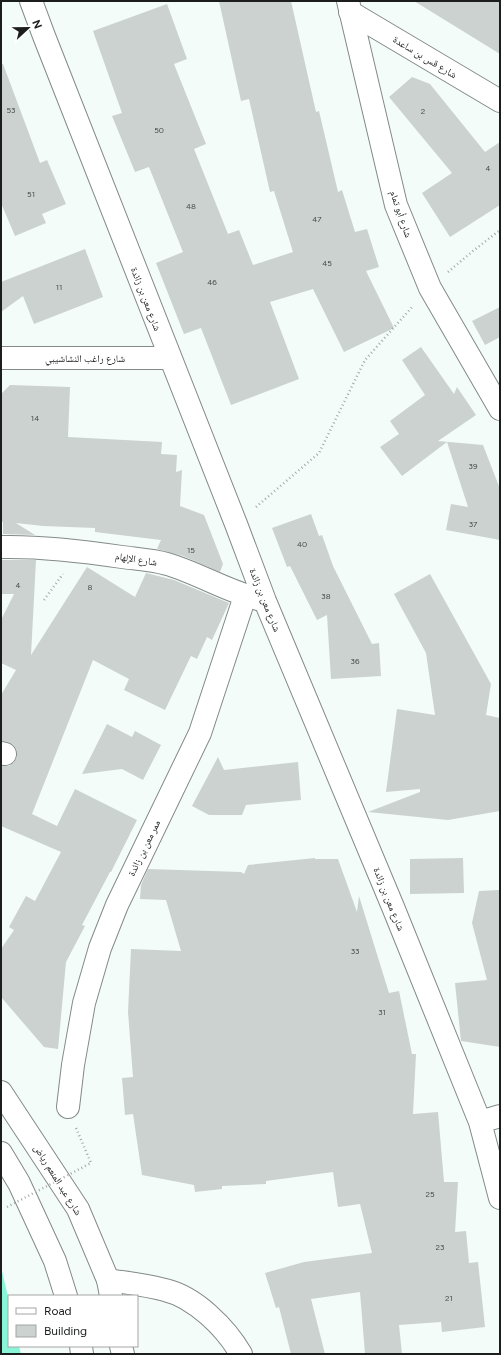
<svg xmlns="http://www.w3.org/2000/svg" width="501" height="1355" viewBox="0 0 501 1355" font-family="Figtree,'Noto Naskh Arabic',sans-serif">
<rect width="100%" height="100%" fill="#f4fcfa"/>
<path fill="#89f4d8" d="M 1,1267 L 9,1301 L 9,1346 L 19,1346 L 21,1354 L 1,1354 Z"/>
<path fill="#cbd2d0" d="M 219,1 L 291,1 L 316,112 L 319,111 L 338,192 L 342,190 L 355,232 L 367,229 L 379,267 L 366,271 L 394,328 L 344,352 L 313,289 L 270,302 L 299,379 L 231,405 L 201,328 L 184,334 L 156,263 L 183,252 L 149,167 L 135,172 L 112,116 L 122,113 L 93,31 L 167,4 L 187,59 L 174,64 L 206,144 L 194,149 L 228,234 L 239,230 L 253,265 L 293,252 L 274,191 L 270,192 L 249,99 L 241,101 Z
M 414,1 L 500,1 L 500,54 Z
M 1,64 L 3,64 L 40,163 L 47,160 L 66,204 L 42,214 L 46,223 L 15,236 L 1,203 Z
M 412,77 L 430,84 L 485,152 L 500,142 L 500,205 L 450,237 L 422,193 L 452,173 L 389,97 Z
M 85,249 L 103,297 L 34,324 L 23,296 L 1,312 L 1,282 Z
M 500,307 L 500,337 L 485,345 L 472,321 Z
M 421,347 L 454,394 L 457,387 L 476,415 L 438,441 L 483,445 L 500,489 L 500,540 L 446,530 L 451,504 L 468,507 L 447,442 L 402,476 L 380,447 L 399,434 L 390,421 L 425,395 L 402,360 Z
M 10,385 L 70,387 L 68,437 L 162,442 L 161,454 L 177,455 L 176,472 L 182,470 L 180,506 L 204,515 L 223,564 L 220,572 L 183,556 L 157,549 L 161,540 L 95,532 L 95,528 L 43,526 L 16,523 L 35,535 L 3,534 L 3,522 L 1,521 L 2,393 Z
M 311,514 L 319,536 L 322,535 L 333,566 L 372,644 L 379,643 L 381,676 L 331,679 L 327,615 L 317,620 L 290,566 L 287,567 L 272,528 Z
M 2,560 L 36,560 L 31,655 L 87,567 L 135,597 L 146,573 L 174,580 L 229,603 L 212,640 L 207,637 L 197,659 L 191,656 L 165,710 L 124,690 L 129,679 L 93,660 L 32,814 L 57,826 L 75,789 L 137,820 L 111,872 L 110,872 L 82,925 L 85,926 L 66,962 L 58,1049 L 44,1047 L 1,997 L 1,949 L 14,930 L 9,927 L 26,896 L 35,901 L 61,852 L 1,826 L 1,766 L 9,766 L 14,762 L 17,757 L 17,751 L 14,745 L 8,742 L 1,741 L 1,695 L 16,670 L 1,663 L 1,620 L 14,594 L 1,594 Z
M 430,574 L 491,684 L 486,715 L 500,718 L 500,811 L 448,820 L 368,812 L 420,792 L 420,789 L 386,792 L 397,709 L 435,715 L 426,653 L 394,594 Z
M 107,724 L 132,737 L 135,731 L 161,745 L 143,780 L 122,769 L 82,774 Z
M 218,757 L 224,770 L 298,762 L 301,800 L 246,805 L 242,815 L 209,815 L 192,806 Z
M 315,858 L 315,859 L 338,859 L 357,912 L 359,896 L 389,993 L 399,991 L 412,1054 L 416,1054 L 413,1114 L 438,1112 L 444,1182 L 458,1182 L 455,1232 L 466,1231 L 469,1263 L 478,1262 L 485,1327 L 442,1332 L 441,1322 L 399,1325 L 402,1354 L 365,1354 L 360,1292 L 311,1299 L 325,1354 L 291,1354 L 279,1307 L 276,1308 L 265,1273 L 304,1262 L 372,1253 L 360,1204 L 338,1207 L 333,1172 L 266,1181 L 266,1184 L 222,1186 L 222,1189 L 195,1192 L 194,1185 L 142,1175 L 133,1114 L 125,1115 L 122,1078 L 133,1077 L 128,1012 L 131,949 L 181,951 L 166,900 L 140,899 L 141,885 L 148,869 L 241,872 L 244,874 L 248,865 Z
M 463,858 L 464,893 L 410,894 L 410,859 Z
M 500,890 L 500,1047 L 461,1041 L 455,983 L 487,980 L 472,923 L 479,891 Z"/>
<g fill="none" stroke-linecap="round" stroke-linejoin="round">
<defs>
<path id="minor" d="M 31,1 L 44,36 L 236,524 L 265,601 L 393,907 L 480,1122 L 500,1198
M 348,1 L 396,205 L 430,288 L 500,409
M 350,12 L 500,101
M 1,358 L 170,358
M 1,547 C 42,546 82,551 122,557 C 137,559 153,560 167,564 C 198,573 226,591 258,599
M 1,753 L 5,754
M 68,1107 L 73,1065 L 84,1003 L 100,948 L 117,905 L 200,733 L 245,596
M 480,1122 L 500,1116
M 108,1280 C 127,1283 147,1285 165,1290 C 195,1297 226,1328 241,1354"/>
<path id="major" d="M 1,1092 L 78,1209 L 108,1280 L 111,1296
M 1,1153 L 19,1183 L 55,1261 L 66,1296
M 81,1346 L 82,1354
M 121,1346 L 123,1354"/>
</defs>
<use href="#minor" stroke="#838a88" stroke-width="24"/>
<use href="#major" stroke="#838a88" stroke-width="24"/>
<path stroke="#a3a9a8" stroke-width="2.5" stroke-dasharray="1 3" stroke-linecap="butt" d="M 448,272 L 473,251 L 500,230
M 256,507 L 319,453 L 365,360 L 413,306
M 44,600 L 63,574
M 76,1128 L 91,1163"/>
<use href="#minor" stroke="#fff" stroke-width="22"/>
<use href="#major" stroke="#fff" stroke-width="22"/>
<path stroke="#a3a9a8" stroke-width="2.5" stroke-dasharray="1 3" stroke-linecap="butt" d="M 7,1207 L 91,1163"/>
</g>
<g text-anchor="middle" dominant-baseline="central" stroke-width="3" stroke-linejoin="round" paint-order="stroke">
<g font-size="8" fill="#474b4a">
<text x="11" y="110">53</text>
<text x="423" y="111">2</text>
<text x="159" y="130">50</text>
<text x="488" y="168">4</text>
<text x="31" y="194">51</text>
<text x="191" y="206">48</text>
<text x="317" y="219">47</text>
<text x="327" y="263">45</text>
<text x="212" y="282">46</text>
<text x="59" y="287">11</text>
<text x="35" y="418">14</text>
<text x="473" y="466">39</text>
<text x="473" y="524">37</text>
<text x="302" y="544">40</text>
<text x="191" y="550">15</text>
<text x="18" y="585">4</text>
<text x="90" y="587">8</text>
<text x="326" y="596">38</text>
<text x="355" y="661">36</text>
<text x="355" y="951">33</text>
<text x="382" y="1012">31</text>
<text x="430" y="1194">25</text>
<text x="440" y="1247">23</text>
<text x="449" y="1298">21</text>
</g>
<g font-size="10" fill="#1b1e1d" stroke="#fff">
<text transform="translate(425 57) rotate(31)">شارع قس بن ساعدة</text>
<text transform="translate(401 214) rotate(71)">شارع أبو تمام</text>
<text transform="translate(146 299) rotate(69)">شارع معن بن زائدة</text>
<text x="85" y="358">شارع راغب النشاشيبي</text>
<text transform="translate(136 559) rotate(9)">شارع الإلهام</text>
<text transform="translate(265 600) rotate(68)">شارع معن بن زائدة</text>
<text transform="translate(144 848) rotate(-64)">ممر معن بن زائدة</text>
<text transform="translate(389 899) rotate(68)">شارع معن بن زائدة</text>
<text transform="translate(58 1180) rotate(58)">شارع عبد المنعم رياض</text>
</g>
</g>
<rect width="501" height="1355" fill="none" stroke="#1b1e1d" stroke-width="4"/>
<rect x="8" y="1295" width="130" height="52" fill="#ffffff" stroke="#a4a5a5"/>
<rect x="16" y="1308" width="20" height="6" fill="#ffffff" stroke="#a4a5a5"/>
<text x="44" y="1315" font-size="12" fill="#1b1e1d">Road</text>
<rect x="16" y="1325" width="20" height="12" fill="#cbd2d0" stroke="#a4a5a5"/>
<text x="44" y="1335" font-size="12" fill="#1b1e1d">Building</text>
<g transform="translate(28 28) rotate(68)" stroke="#ffffff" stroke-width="3" paint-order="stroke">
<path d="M0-3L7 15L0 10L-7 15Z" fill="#1b1e1d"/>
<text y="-6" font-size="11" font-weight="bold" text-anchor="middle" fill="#1b1e1d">N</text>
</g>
</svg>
